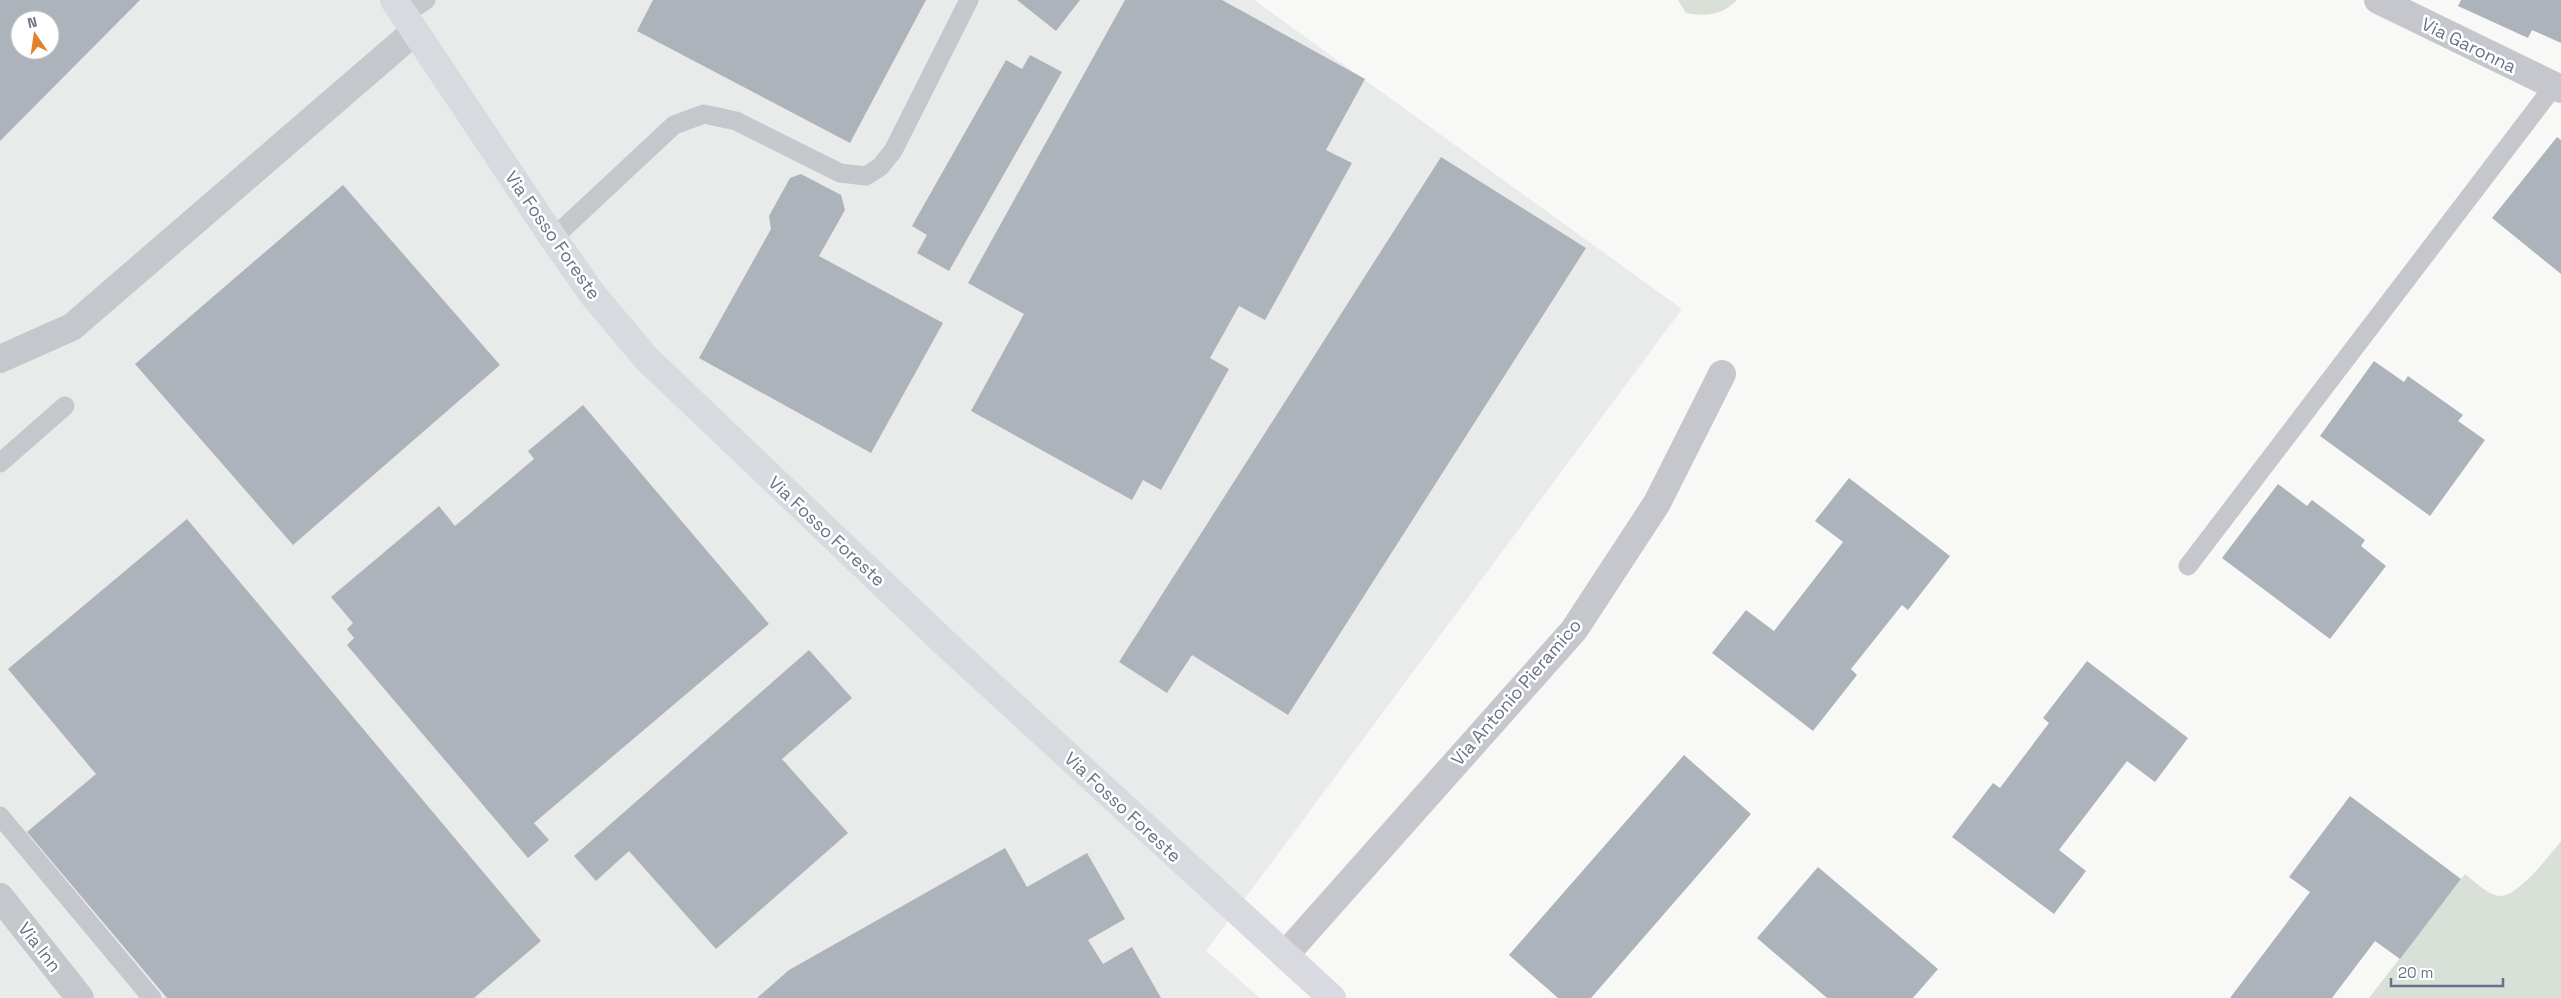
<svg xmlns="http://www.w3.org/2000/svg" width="2561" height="998" viewBox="0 0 2561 998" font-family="'Space Grotesk',sans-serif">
<rect width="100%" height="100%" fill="#f8f9f7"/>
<path fill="#e9eaea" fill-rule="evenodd" d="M 0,0 L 1254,0 L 1682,309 L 1206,951 L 1260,998 L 0,998 ZM 20,20 L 50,20 L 50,50 L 20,50 Z"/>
<path fill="#d9e0d8" d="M 1678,0 L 1737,0 C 1722,15 1707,17 1686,13 Z
M 2561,841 L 2561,998 L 2369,998 L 2465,874 C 2473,880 2490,897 2501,896 C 2520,894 2549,856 2561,841 Z"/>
<path fill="#adb3bb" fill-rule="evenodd" d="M 0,0 L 140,0 L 0,141 ZM 20,20 L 50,20 L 50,50 L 20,50 Z
M 653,0 L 926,0 L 850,143 L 637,31 Z
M 1017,0 L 1080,0 L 1056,31 Z
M 1125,0 L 1222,0 L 1365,79 L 1326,150 L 1352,163 L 1265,320 L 1239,306 L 1210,358 L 1229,369 L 1161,490 L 1143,480 L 1132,500 L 971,411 L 1024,314 L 968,283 Z
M 2461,0 L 2561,0 L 2561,43 L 2532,30 L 2528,38 L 2458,6 Z
M 1030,55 L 1062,72 L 949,271 L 917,253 L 927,235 L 912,226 L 1006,60 L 1022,69 Z
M 2557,137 L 2561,140 L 2561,274 L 2492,218 Z
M 1441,157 L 1586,248 L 1288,715 L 1192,655 L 1167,693 L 1119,662 Z
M 801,174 L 841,195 L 845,210 L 819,256 L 943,323 L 871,453 L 699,358 L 771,229 L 769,216 L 790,178 Z
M 343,185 L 500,365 L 293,545 L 135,364 Z
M 2374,361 L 2404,382 L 2408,376 L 2463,415 L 2458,421 L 2485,440 L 2430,516 L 2320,436 Z
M 583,405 L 769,624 L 534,823 L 549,840 L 528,858 L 347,645 L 354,638 L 347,629 L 353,623 L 331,597 L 439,506 L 455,526 L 534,459 L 528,451 Z
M 1849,478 L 1950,556 L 1908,610 L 1902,605 L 1851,669 L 1857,675 L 1813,731 L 1712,653 L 1746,610 L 1774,631 L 1843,542 L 1815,521 Z
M 2278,484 L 2307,506 L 2312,500 L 2365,540 L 2361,546 L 2386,566 L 2330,639 L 2222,558 Z
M 187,519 L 541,941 L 474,998 L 167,998 L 27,832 L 96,774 L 8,669 Z
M 809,650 L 852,698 L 782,759 L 848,833 L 716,949 L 629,851 L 596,881 L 574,856 Z
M 2087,661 L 2188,738 L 2155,782 L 2127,761 L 2059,850 L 2086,871 L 2054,914 L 1952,837 L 1993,783 L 2000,788 L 2049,723 L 2043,718 Z
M 1684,755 L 1751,814 L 1591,998 L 1558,998 L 1509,955 Z
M 2350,796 L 2461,879 L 2400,959 L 2375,941 L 2332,998 L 2230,998 L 2310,892 L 2289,877 Z
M 1005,848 L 1027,887 L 1087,853 L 1125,919 L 1088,940 L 1103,964 L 1132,947 L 1161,998 L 757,998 L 789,970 Z
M 1818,867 L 1938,969 L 1913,998 L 1827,998 L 1757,938 Z"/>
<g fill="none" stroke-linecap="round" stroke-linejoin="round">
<path stroke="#c5c7cc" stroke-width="19" d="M 403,15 L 426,0
M 553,238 L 674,125 L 704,114 L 736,121 L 840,173 L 866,176 L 880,167 L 893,151 L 969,0
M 0,463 L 65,406
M 2188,566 L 2554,86
M 0,816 L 152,998"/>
<path stroke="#c5c7cc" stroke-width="28" d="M 2378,0 L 2561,89
M 0,359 L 72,327 L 414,32
M 0,897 L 80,998
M 1285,955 L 1574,630 L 1657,503 L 1722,374"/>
<path stroke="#d8dadf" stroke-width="28" d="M 394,0 L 553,238 L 593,295 L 646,358 L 946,644 L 1332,998"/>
</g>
<g text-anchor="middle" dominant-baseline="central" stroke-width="5" stroke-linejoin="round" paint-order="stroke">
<g font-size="18" fill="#687387" stroke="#fff">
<text transform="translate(2469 45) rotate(26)">Via Garonna</text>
<text transform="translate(553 235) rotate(55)">Via Fosso Foreste</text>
<text transform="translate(827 531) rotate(43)">Via Fosso Foreste</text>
<text transform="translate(1516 692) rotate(-49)">Via Antonio Pieramico</text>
<text transform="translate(1123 807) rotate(43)">Via Fosso Foreste</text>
<text transform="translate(40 947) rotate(52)">Via Inn</text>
</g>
</g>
<g transform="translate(35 35) rotate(347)"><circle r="24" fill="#ffffff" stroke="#c3c7cf"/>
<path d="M0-4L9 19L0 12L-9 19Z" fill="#e1802f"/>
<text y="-8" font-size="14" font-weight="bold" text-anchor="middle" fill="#687387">N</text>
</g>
<path d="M2391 978v8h112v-8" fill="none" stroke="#687387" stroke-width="2.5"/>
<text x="2398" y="978" font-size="15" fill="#687387" stroke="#ffffff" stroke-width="4" paint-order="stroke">20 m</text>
</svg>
